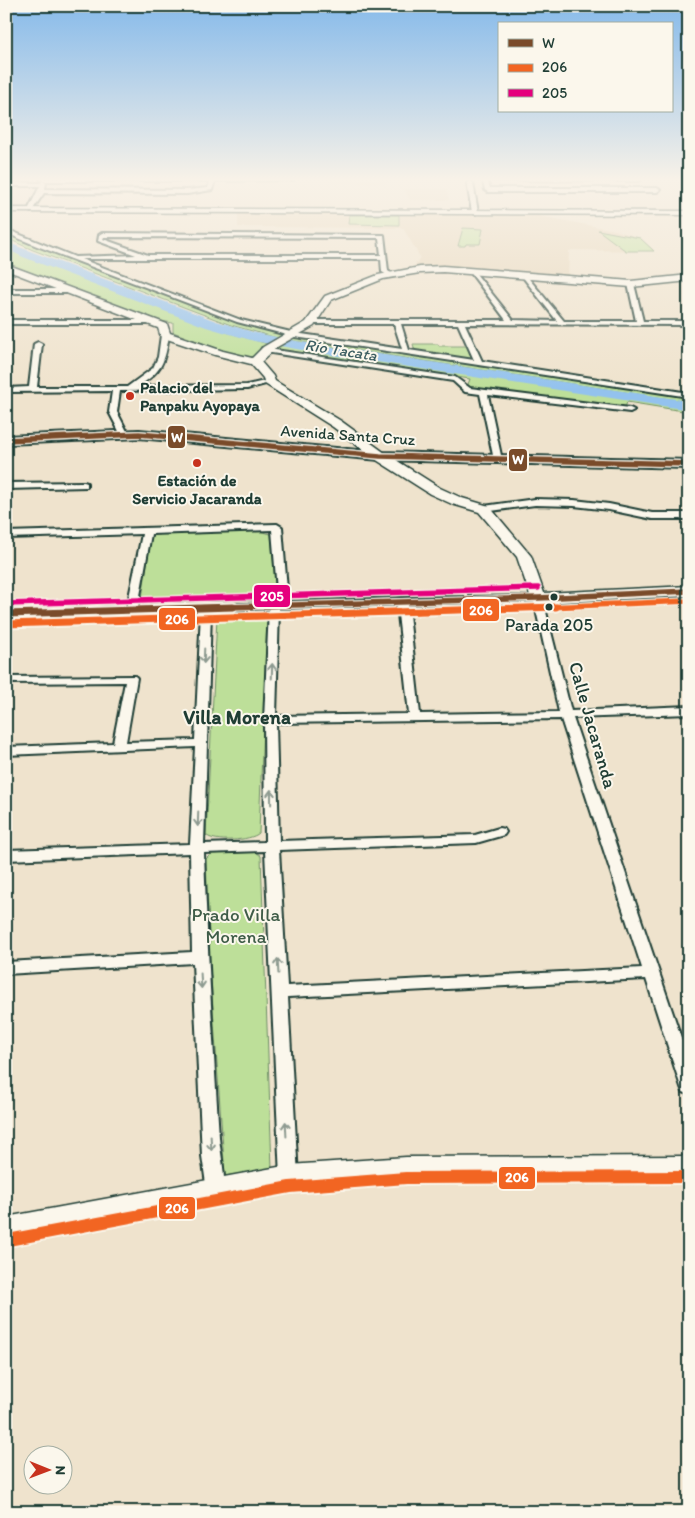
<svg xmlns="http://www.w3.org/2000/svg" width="695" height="1518" viewBox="0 0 695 1518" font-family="Itim,sans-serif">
<rect width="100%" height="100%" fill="#efe3cd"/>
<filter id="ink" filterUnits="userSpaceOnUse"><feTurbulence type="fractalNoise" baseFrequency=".02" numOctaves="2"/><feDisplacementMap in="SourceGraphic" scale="10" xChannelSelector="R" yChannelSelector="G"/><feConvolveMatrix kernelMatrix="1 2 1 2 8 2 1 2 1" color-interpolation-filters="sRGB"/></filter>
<g filter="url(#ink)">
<path fill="#e6d5b8" d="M 221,178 L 479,178 L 480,182 L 332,183 L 331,180 Z
M 404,189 L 446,189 L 449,200 L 410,200 Z
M 238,212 L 522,213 L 615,230 L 640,238 L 654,251 L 572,250 L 569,251 L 568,277 L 413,269 L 420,257 L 403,228 L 238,227 Z"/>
<path fill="#bddf99" stroke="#6e8e66" d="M 349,215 L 399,215 L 399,225 L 348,224 Z
M 463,228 L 483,229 L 480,244 L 466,244 L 465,246 L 458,246 Z
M 598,230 L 640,238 L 654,251 L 626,251 Z
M 6,233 L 35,245 L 235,321 L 288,335 L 277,338 L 231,325 L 33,250 L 6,238 Z
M 6,247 L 226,332 L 268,344 L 251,358 L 224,351 L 173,332 L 173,323 L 149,319 L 6,263 Z
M 297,337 L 689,397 L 689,402 L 288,340 Z
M 280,344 L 689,409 L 689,412 L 627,402 L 625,408 L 467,387 L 470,379 L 274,350 Z
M 413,344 L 438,344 L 439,346 L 472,346 L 476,360 L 415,351 Z
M 259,531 L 271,534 L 276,594 L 268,600 L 149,603 L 145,602 L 142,598 L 151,537 L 156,534 Z
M 258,612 L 267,617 L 259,833 C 251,841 213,843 206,835 L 217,618 L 226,613 Z
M 256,852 L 261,856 L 272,1169 L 225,1176 L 210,966 L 206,859 L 212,853 Z"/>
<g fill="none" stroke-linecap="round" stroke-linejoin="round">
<path fill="#93c2ee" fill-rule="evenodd" d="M 6,242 L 216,321 L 256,333 L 312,344 L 689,401 L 689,410 L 312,352 L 254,341 L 206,327 L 23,257 L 6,249 Z"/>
<defs>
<path id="street" d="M 43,178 L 291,178 L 294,180 L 215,181 L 212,190 L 187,194 L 44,193 L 31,212 L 28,210 L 40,186 L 6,186 L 6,182 L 40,183 L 43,181 L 46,183 L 45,189 L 187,190 L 208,188 L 210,181 L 43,181 L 40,179 Z
M 482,178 L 638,178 L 641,179 L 638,181 L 487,180 L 490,188 L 657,188 L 660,190 L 657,192 L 488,192 L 485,190 Z
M 470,181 L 473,183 L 478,212 L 475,214 L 472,212 L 467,183 Z
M 6,229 L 75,257 L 136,255 L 98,241 L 99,235 L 102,233 L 384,235 L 388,271 L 394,275 L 391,277 L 382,272 L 381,259 L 81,259 L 241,320 L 295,333 L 402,349 L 394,324 L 312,324 L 309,322 L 312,320 L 506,320 L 470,272 L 473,270 L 513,320 L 557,321 L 522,276 L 525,274 L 564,321 L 636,321 L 628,284 L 631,282 L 634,284 L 643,321 L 689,321 L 689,325 L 465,324 L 482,361 L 689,393 L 689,397 L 295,337 L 237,322 L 37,246 L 6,233 ZM 104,237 L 379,238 L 381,255 L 148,255 L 103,239 ZM 401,324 L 458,324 L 474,360 L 409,350 Z
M 6,289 L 71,289 L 74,291 L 71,293 L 6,293 Z
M 6,320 L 148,320 L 151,322 L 148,324 L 6,324 Z
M 165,333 L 169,335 C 165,362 162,372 138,386 L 247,385 L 269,380 L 273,382 L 247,389 L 120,391 L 117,412 L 129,435 L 125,437 L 121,435 L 109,412 L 112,391 L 6,392 L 6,388 L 29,387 L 34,344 L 38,342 L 42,344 L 37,387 L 127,387 L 153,368 L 158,357 L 161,335 Z
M 262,348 L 455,377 L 470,388 L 630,408 L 634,410 L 630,412 L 488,395 L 502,460 L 498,463 L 494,460 L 480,394 L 465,392 L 453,381 L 265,352 L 261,350 Z
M 84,482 L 87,483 L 87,487 L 6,489 L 6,483 Z
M 535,499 L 574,500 L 609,504 L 652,513 L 689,513 L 689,519 L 652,519 L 609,510 L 574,506 L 535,505 L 484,512 L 479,509 L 484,506 Z
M 277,524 L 282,527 L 288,602 L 402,598 L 542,596 L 571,711 L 689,706 L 689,714 L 573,718 L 689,1061 L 689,1094 L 683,1092 L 681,1087 L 646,979 L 288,997 L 298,1177 L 295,1182 L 289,1185 L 283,1182 L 280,1177 L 265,851 L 204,853 C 207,948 213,1042 219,1137 C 220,1152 228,1185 222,1197 L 216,1199 L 210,1197 L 207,1191 L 202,1156 L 193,963 L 6,974 L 6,962 L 192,952 L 190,853 L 6,860 L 6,850 L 190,844 L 195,747 L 6,755 L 6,747 L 113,743 L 125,682 L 6,683 L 6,677 L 135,676 L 137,678 L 126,742 L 195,740 L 201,611 L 6,617 L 6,611 L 127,607 L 142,534 L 6,538 L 6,532 ZM 272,530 L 278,603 L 138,607 L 151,534 ZM 534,601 L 559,712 L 420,714 L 408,605 ZM 397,605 L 409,714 L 276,716 L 279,609 ZM 269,609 L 264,720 L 265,842 L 204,844 L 211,611 ZM 561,719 L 642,968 L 287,986 L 279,850 L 476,843 L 504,835 L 506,832 L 504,829 L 499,828 L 475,835 L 279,841 L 276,723 Z"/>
<path id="secondary" d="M 6,208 L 689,211 L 689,215 L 6,212 Z
M 6,264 L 167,324 L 170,333 L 223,351 L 252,358 L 263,347 L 306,322 L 325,296 L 378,275 L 420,267 L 443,266 L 631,281 L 689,275 L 689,281 L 631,287 L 443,272 L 420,273 L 383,279 L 331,300 L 314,326 L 277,347 L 261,362 L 273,376 L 275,381 L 341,421 L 385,453 L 440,488 L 462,498 L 489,506 L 531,556 L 544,593 L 689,586 L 689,596 L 538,603 L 532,601 L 517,557 L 479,512 L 452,504 L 430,494 L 375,459 L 333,427 L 265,384 L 263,378 L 251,364 L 215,355 L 161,337 L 158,328 L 6,270 Z
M 689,1156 L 689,1178 L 406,1179 L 289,1189 L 6,1242 L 6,1217 L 289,1165 L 406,1157 Z"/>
<path id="primary" d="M 139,430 L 380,452 L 689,460 L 689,468 L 380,460 L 139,438 L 6,444 L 6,436 Z"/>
</defs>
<use href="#street" stroke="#1f3d34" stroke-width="4"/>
<use href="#secondary" stroke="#1f3d34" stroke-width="3"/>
<use href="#primary" stroke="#1f3d34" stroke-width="4"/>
<use href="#street" fill="#fbf7ec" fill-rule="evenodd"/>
<use href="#secondary" fill="#fbf7ec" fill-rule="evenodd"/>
<use href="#primary" fill="#fbf7ec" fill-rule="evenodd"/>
<defs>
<path id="bus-1-far1" d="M 6,440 L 139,434 L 380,456 L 689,464
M 191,608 L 538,598 L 689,591"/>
<path id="bus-1" d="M 6,614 L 233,607"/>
<path id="bus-2-far2" d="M 524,608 L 689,601"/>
<path id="bus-2-far1" d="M 6,624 L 556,607"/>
<path id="bus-2" d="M 8,1240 L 290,1187 L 406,1178 L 689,1177"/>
<path id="bus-3" d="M 6,604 L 538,588"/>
</defs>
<use href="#bus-1-far1" stroke="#fbf7ec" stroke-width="8"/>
<use href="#bus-1" stroke="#fbf7ec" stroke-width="11"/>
<use href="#bus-2-far2" stroke="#fbf7ec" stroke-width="8"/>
<use href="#bus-2-far1" stroke="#fbf7ec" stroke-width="11"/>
<use href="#bus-2" stroke="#fbf7ec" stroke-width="16"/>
<use href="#bus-3" stroke="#fbf7ec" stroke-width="8"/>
<use href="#bus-1-far1" stroke="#7a4b2a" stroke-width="5.5"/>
<use href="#bus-1" stroke="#7a4b2a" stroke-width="7"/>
<use href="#bus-2-far2" stroke="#f26522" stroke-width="5.5"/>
<use href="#bus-2-far1" stroke="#f26522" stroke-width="7"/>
<use href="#bus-2" stroke="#f26522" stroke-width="12"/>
<use href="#bus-3" stroke="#e5007d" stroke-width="5.5"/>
</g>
<defs><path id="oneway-shaft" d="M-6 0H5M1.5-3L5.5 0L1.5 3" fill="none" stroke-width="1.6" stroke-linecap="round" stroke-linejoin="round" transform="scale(1.25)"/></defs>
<g stroke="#8d9a90">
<use href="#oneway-shaft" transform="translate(204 656) rotate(92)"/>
<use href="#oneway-shaft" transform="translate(272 671) rotate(-88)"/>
<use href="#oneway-shaft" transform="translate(271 797) rotate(-91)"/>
<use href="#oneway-shaft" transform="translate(198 819) rotate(92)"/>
<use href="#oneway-shaft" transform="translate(278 966) rotate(-93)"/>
<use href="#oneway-shaft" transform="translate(201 981) rotate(87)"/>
<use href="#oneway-shaft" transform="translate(286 1129) rotate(-93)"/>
<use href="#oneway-shaft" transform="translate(211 1143) rotate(87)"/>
</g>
</g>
<linearGradient id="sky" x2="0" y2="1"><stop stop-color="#86baea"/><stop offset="0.46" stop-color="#f8f2e8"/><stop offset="1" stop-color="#f8f2e8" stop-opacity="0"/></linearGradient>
<rect width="695" height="390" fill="url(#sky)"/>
<g fill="#c8321e" stroke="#fbf7ec" stroke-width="2">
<circle cx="130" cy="396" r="5"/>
<circle cx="197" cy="463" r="5"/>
</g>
<g fill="#1f3d34" stroke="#fbf7ec" stroke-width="2">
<circle cx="554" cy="597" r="4.5"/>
<circle cx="549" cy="607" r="4.5"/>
</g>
<g text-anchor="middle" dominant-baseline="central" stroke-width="4" stroke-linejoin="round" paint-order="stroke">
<g font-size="16" font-style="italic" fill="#3c5e62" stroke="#fbf7ec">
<text transform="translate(341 350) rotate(9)">Río Tacata</text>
</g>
<g font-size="16" font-weight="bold" fill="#1f3d34" stroke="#fbf7ec" text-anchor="start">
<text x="140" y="387">Palacio del<tspan x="140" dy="18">Panpaku Ayopaya</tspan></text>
<text x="197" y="480" text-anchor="middle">Estación de<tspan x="197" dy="18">Servicio Jacaranda</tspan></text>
</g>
<g font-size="16" fill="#1f3d34" stroke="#fbf7ec">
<text transform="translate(348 435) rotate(4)">Avenida Santa Cruz</text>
</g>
<g font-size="18" fill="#1f3d34" stroke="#fbf7ec">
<text x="549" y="625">Parada 205</text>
</g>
<g font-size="19" fill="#1f3d34" stroke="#fbf7ec">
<text transform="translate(593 725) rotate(74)">Calle Jacaranda</text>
</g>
<g font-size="19" fill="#3f5d48" stroke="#fbf7ec">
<text x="236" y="914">Prado Villa<tspan x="236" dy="22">Morena</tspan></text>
</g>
<g font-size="20" font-weight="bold" fill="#1f3d34" stroke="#fbf7ec">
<text x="237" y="717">Villa Morena</text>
</g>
</g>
<g stroke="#fbf7ec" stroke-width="2">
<rect x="167" y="425" width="19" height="24" rx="5" fill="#7a4b2a"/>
<rect x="508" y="448" width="20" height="24" rx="5" fill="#7a4b2a"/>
<rect x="253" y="584" width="38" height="24" rx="5" fill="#e5007d"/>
<rect x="462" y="598" width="38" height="24" rx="5" fill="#f26522"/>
<rect x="158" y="607" width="38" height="24" rx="5" fill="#f26522"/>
<rect x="498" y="1166" width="38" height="24" rx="5" fill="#f26522"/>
<rect x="158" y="1196" width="38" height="24" rx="5" fill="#f26522"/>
</g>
<g font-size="14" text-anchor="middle" font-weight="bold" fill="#fff">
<text x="177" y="442">W</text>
<text x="518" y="464">W</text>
<text x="272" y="601">205</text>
<text x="481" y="615">206</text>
<text x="177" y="624">206</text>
<text x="517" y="1182">206</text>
<text x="177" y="1213">206</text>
</g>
<rect width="695" height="1518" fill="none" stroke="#fbf7ec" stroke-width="25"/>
<rect x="12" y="12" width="670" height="1493" fill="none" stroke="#1f3d34" stroke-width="2" filter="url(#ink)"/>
<rect x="498" y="22" width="175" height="90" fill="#fbf7ec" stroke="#a3ada2"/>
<rect x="508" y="39" width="25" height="8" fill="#7a4b2a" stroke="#a3ada2"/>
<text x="542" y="48" font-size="15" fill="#1f3d34">W</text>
<rect x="508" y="64" width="25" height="8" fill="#f26522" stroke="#a3ada2"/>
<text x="542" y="72" font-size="15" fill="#1f3d34">206</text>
<rect x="508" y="89" width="25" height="8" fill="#e5007d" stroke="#a3ada2"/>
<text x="542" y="98" font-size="15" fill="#1f3d34">205</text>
<g transform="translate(48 1470) rotate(91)"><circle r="24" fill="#fbf7ec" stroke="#a3ada2"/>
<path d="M0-4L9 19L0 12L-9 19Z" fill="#c8321e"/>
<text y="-8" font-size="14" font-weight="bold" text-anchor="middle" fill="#1f3d34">N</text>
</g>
</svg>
